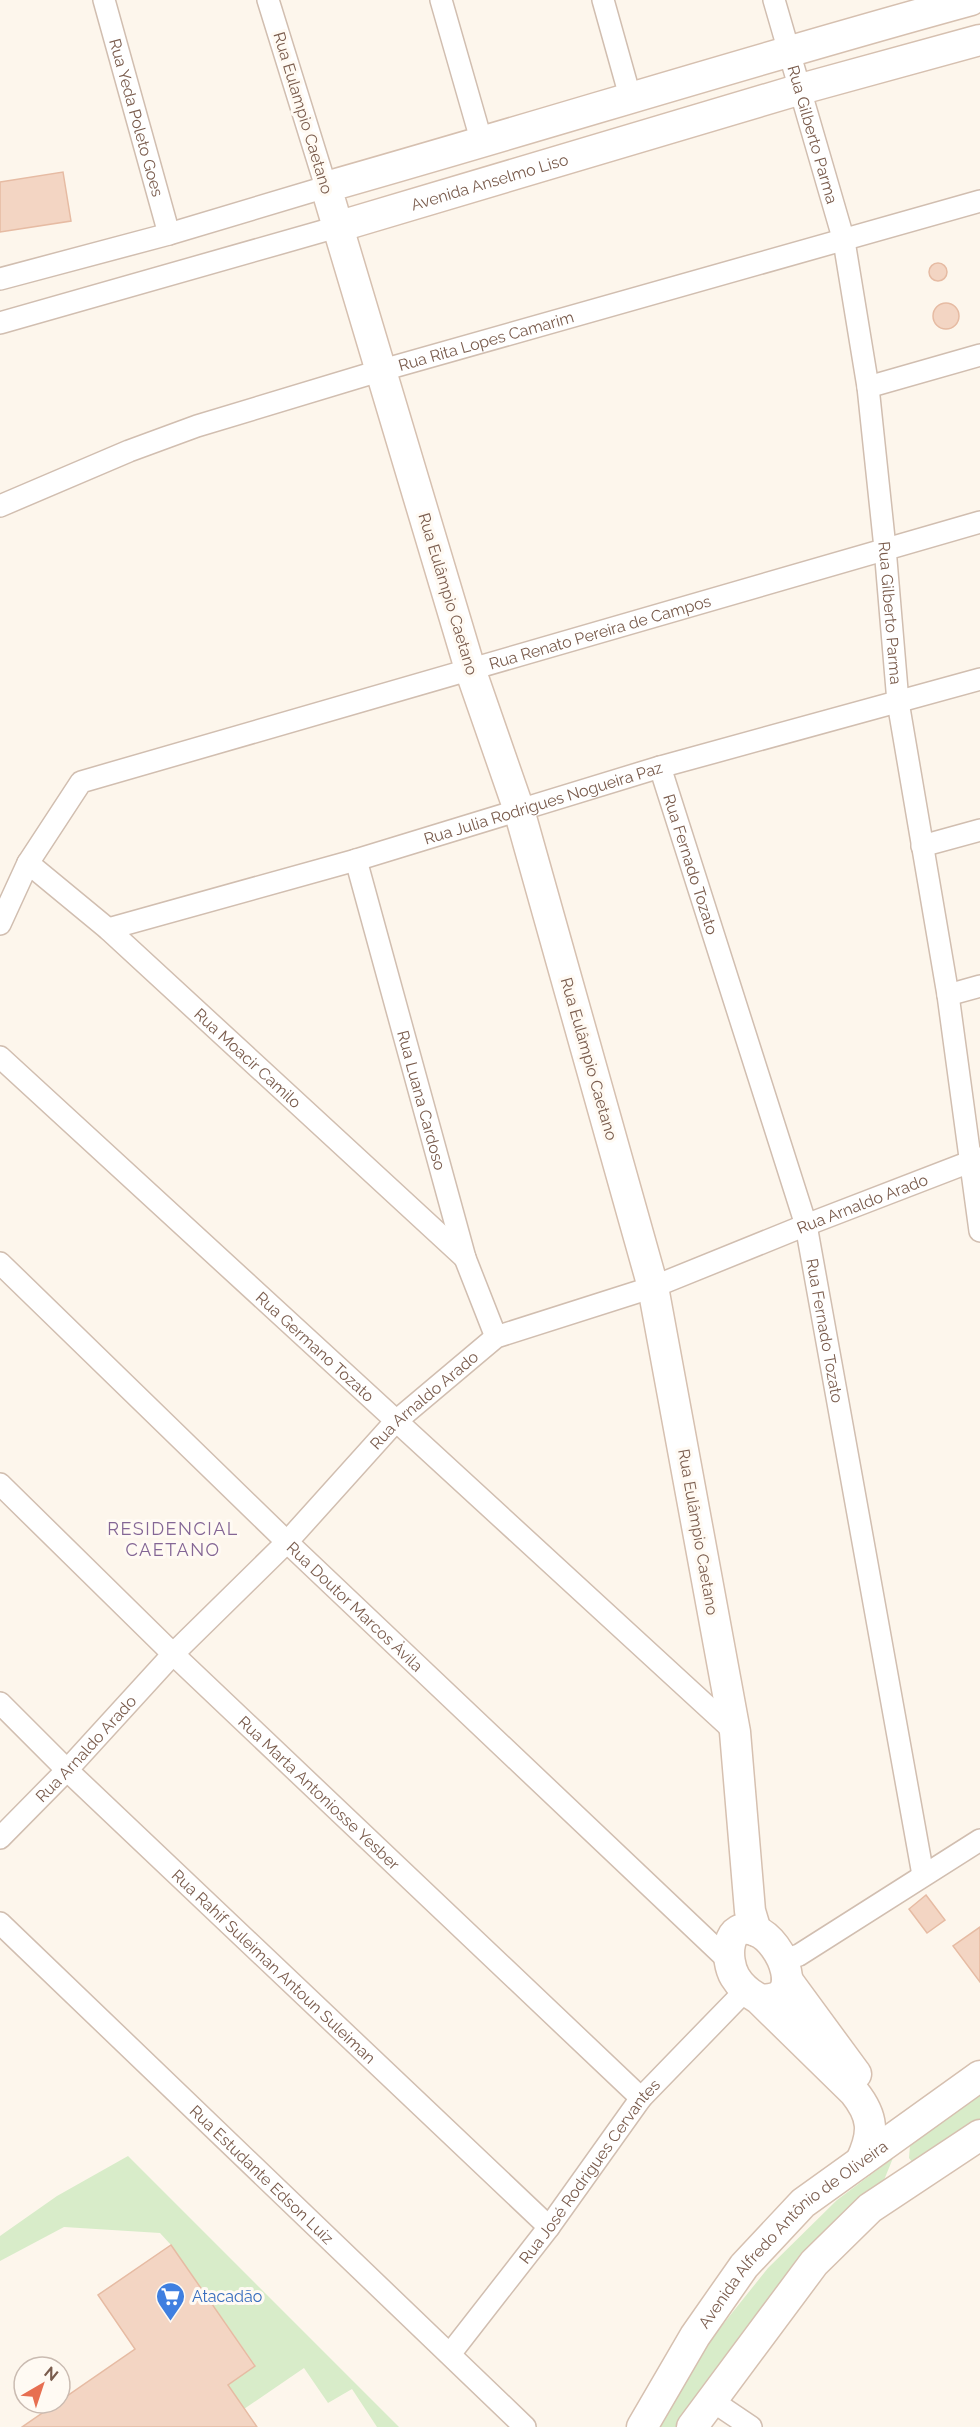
<svg xmlns="http://www.w3.org/2000/svg" width="980" height="2427" viewBox="0 0 980 2427" font-family="Raleway,sans-serif">
<rect width="100%" height="100%" fill="#fdf6ec"/>
<path fill="#d8ecc9" d="M 980,2094 L 980,2130 L 920,2172 L 909,2158 L 910,2145 Z
M 128,2156 L 399,2427 L 377,2427 L 352,2389 L 328,2403 L 304,2368 L 244,2409 L 228,2385 L 255,2365 L 171,2245 L 160,2233 L 64,2227 L 0,2261 L 0,2236 L 57,2196 Z
M 893,2158 L 882,2185 L 682,2427 L 657,2427 L 680,2384 L 716,2333 L 768,2268 L 837,2200 Z"/>
<path fill="#f3d5c3" stroke="#e6bba3" stroke-width="1.5" d="M 63,172 L 71,221 L 0,232 L 0,182 Z
M929 272a9 9 0 1 1 18 0a9 9 0 1 1-18 0Z
M933 316a13 13 0 1 1 26 0a13 13 0 1 1-26 0Z
M 926,1895 L 945,1920 L 927,1933 L 909,1909 Z
M 980,1927 L 980,1982 L 953,1946 Z
M 171,2245 L 255,2366 L 228,2385 L 257,2427 L 22,2427 L 135,2349 L 98,2295 Z"/>
<g fill="none" stroke-linecap="round" stroke-linejoin="round">
<defs>
<g id="street">
<path id="s1" d="M 104,0 L 169,234"/>
<path d="M 441,0 L 482,143"/>
<path d="M 603,0 L 631,100"/>
<path id="s2" d="M 774,0 L 844,241 L 868,387 L 885,548 L 898,702 L 948,995 L 980,1231"/>
<path d="M 0,279 L 169,234 L 326,187 L 268,0"/>
<path d="M 0,323 L 337,227"/>
<path d="M 868,387 L 980,355"/>
<path id="s3" d="M 0,506 L 129,451 L 197,426 L 379,371 L 980,201"/>
<path id="s4" d="M 660,767 L 806,1225 L 923,1875"/>
<path d="M 922,846 L 980,830"/>
<path id="s5" d="M 356,860 L 465,1258 L 496,1337"/>
<path id="s6" d="M 28,863 L 108,929 L 465,1258"/>
<path id="s7" d="M 0,924 L 28,863 L 81,782 L 980,522"/>
<path id="s8" d="M 108,929 L 356,860 L 660,767 L 980,679"/>
<path d="M 948,995 L 980,986"/>
<path id="s9" d="M 0,1057 L 735,1732"/>
<path id="s10" d="M 0,1263 L 287,1542 L 730,1962"/>
<path id="s11" d="M 0,1484 L 173,1654 L 641,2098"/>
<path id="s12" d="M 0,1703 L 67,1770 L 549,2227"/>
<path id="s13" d="M 0,1838 L 67,1770 L 173,1654 L 287,1542 L 395,1422 L 496,1337 L 653,1287 L 806,1225 L 980,1158"/>
<path id="s14" d="M 0,1923 L 525,2427"/>
<path d="M 782,1961 L 799,1955 L 980,1840"/>
<path id="s15" d="M 450,2354 L 549,2227 L 641,2098 L 739,1997 L 744,1988"/>
<path d="M 711,2400 L 751,2427"/>
</g>
<g id="secondary">
<path id="s16" d="M 337,227 L 801,89 L 980,40"/>
<path d="M 756,1931 L 750,1911 L 735,1732 L 653,1287 L 519,810 L 470,669 L 326,187 C 541,126 755,59 971,0"/>
<path d="M 787,1980 L 856,2074"/>
<path d="M 759,1999 C 808,2005 783,1941 756,1931 C 725,1919 725,1960 735,1977 C 741,1987 750,1994 759,1999 L 854,2092 C 874,2117 874,2133 861,2161"/>
<path id="s17" d="M 642,2427 L 695,2336 L 744,2266 L 803,2203 L 980,2076"/>
<path d="M 692,2427 L 814,2263 L 870,2208 L 980,2135"/>
</g>
</defs>
<use href="#street" stroke="#d1beb0" stroke-width="24"/>
<use href="#secondary" stroke="#d6c0b0" stroke-width="33"/>
<use href="#street" stroke="#fff" stroke-width="21"/>
<use href="#secondary" stroke="#fff" stroke-width="30"/>
</g>
<defs>
<symbol id="supermarket-pin" viewBox="-11 -11 22 30"><path d="M0 17L-7.5 6A9.5 9.5 0 1 1 7.5 6Z" fill="#3f7fe0" stroke="#fffaf3"/><path d="M-6-5.5h2.5l.6 2H6L4.5 2H-2.5L-4.4-4H-6ZM-1.5 3.2a1.3 1.3 0 1 0 .1 0ZM3 3.2a1.3 1.3 0 1 0 .1 0Z" fill="#fff"/></symbol>
</defs>
<g fill-rule="evenodd">
<use href="#supermarket-pin" x="154" y="2280" width="33" height="45"/>
</g>
<g text-anchor="middle" dominant-baseline="central" stroke-width="6" stroke-linejoin="round" paint-order="stroke">
<g font-size="16" fill="#7a5c4d" stroke="#fffaf3">
<text transform="translate(303 113) rotate(73)">Rua Eulampio Caetano</text>
<text stroke="none"><textPath href="#s1" startOffset="122">Rua Yeda Poleto Goes</textPath></text>
<text stroke="none"><textPath href="#s2" startOffset="140">Rua Gilberto Parma</textPath></text>
<text stroke="none"><textPath href="#s16" startOffset="159">Avenida Anselmo Liso</textPath></text>
<text stroke="none"><textPath href="#s3" startOffset="514">Rua Rita Lopes Camarim</textPath></text>
<text transform="translate(448 594) rotate(73)">Rua Eulâmpio Caetano</text>
<text stroke="none"><textPath href="#s2" startOffset="626">Rua Gilberto Parma</textPath></text>
<text stroke="none"><textPath href="#s7" startOffset="704">Rua Renato Pereira de Campos</textPath></text>
<text stroke="none"><textPath href="#s8" startOffset="453">Rua Julia Rodrigues Nogueira Paz</textPath></text>
<text stroke="none"><textPath href="#s4" startOffset="102">Rua Fernado Tozato</textPath></text>
<text stroke="none"><textPath href="#s6" startOffset="294">Rua Moacir Camilo</textPath></text>
<text transform="translate(589 1059) rotate(74)">Rua Eulâmpio Caetano</text>
<text stroke="none"><textPath href="#s5" startOffset="249">Rua Luana Cardoso</textPath></text>
<text stroke="none"><textPath href="#s13" startOffset="1096">Rua Arnaldo Arado</textPath></text>
<text stroke="none"><textPath href="#s4" startOffset="588">Rua Fernado Tozato</textPath></text>
<text stroke="none"><textPath href="#s9" startOffset="428">Rua Germano Tozato</textPath></text>
<text stroke="none"><textPath href="#s13" startOffset="610">Rua Arnaldo Arado</textPath></text>
<text transform="translate(698 1532) rotate(80)">Rua Eulâmpio Caetano</text>
<text stroke="none"><textPath href="#s10" startOffset="494">Rua Doutor Marcos Àvila</textPath></text>
<text stroke="none"><textPath href="#s13" startOffset="124">Rua Arnaldo Arado</textPath></text>
<text stroke="none"><textPath href="#s11" startOffset="444">Rua Marta Antoniosse Yesber</textPath></text>
<text stroke="none"><textPath href="#s12" startOffset="380">Rua Rahif Suleiman Antoun Suleiman</textPath></text>
<text stroke="none"><textPath href="#s15" startOffset="230">Rua José Rodrigues Cervantes</textPath></text>
<text stroke="none"><textPath href="#s14" startOffset="363">Rua Estudante Edson Luiz</textPath></text>
<text stroke="none"><textPath href="#s17" startOffset="248">Avenida Alfredo Antônio de Oliveira</textPath></text>
</g>
<g font-size="16" fill="#366cbe" stroke="#fffaf3" text-anchor="start">
<text x="192" y="2296">Atacadão</text>
</g>
<g font-size="18" letter-spacing="1.5" fill="#846695" stroke="#fffaf3">
<text x="173" y="1528">RESIDENCIAL<tspan x="173" dy="21">CAETANO</tspan></text>
</g>
</g>
<g transform="translate(42 2385) rotate(39)"><circle r="28" fill="#fffaf3" stroke="#cabbb1" stroke-width="1.5"/>
<path d="M0-4.5L10 22L0 15L-10 22Z" fill="#e76f51"/>
<text y="-9" font-size="16" font-weight="bold" text-anchor="middle" fill="#7a5c4d">N</text>
</g>
</svg>
